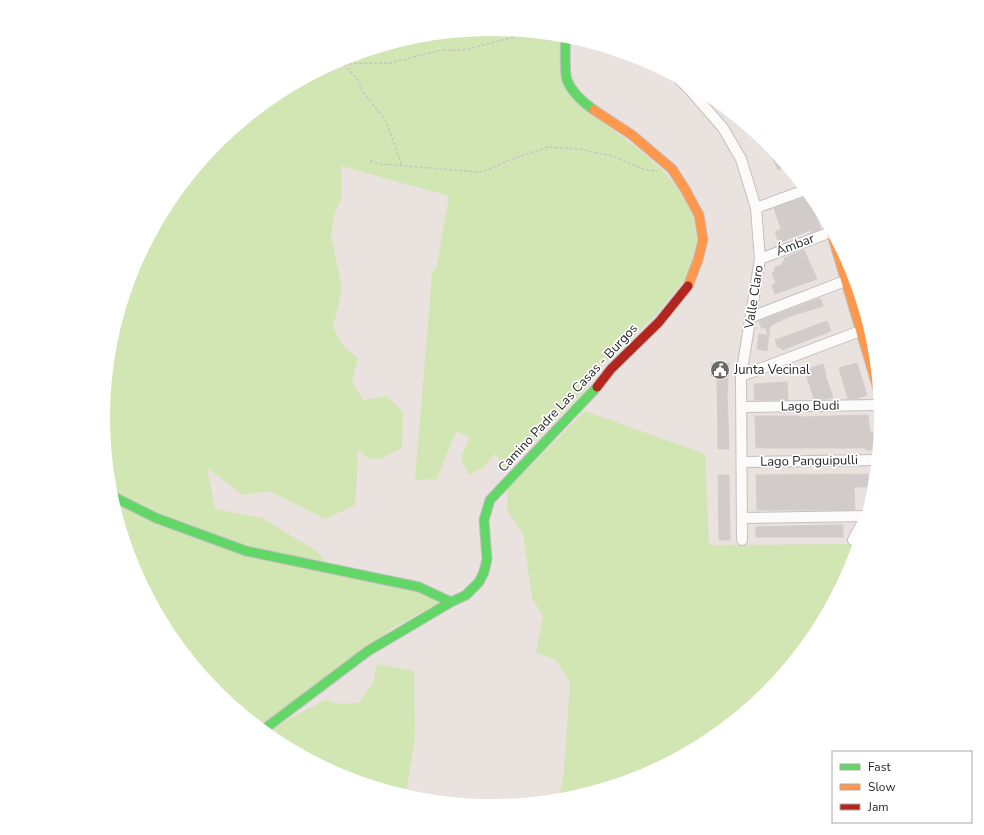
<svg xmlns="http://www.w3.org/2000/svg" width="984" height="835" viewBox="0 0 984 835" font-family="'Nunito Sans',sans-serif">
<rect width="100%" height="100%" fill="#e9e2de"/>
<path fill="#d2e6b3" d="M 492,29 L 560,36 L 561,68 L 609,127 L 636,147 L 657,165 L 677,186 L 693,216 L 697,240 L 687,277 L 654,317 L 600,367 L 584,392 L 504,470 L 496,453 L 483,468 L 468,475 L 461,458 L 469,437 L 456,431 L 437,479 L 415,480 L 432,274 L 437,265 L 449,196 L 341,166 L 342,198 L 335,211 L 331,235 L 342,289 L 333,327 L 343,346 L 358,358 L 352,381 L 363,400 L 387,396 L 403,412 L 402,448 L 380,459 L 368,458 L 358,450 L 355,505 L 325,519 L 269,491 L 243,495 L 207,468 L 215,509 L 262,518 L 318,552 L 325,562 L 418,591 L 441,602 L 393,628 L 259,727 L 217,692 L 169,633 L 133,566 L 111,493 L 104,417 L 111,341 L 133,269 L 169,201 L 217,143 L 276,94 L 344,58 L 416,36 Z
M 585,411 L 705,454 L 709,545 L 858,544 L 851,566 L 842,580 L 838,590 L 815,634 L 767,692 L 708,741 L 640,777 L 568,799 L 559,799 L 564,771 L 570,683 L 555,659 L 536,653 L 543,616 L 532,598 L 523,533 L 507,510 L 508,500 L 507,489 Z
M 377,664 L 414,671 L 415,737 L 406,795 L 343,776 L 276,740 L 267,733 L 272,728 L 325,700 L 339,704 L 358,703 L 373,683 Z"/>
<path fill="#d1ccc9" stroke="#d3ceca" d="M 769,145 L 778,156 L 786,166 L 778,170 L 767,146 Z
M 808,196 L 808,197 L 810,196 L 813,202 L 811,203 L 821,229 L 811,233 L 810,230 L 779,243 L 775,232 L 781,229 L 774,208 Z
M 804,250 L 817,279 L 775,294 L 772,285 L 776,283 L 772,273 L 775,271 L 774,268 L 783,264 L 782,262 L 785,261 L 784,258 Z
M 820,298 L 823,306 L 788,317 L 770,326 L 767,351 L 757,349 L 759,334 L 768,335 L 765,327 L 762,329 L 759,321 Z
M 827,321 L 831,331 L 782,350 L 781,347 L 778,348 L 775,340 Z
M 711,363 L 729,363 L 727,394 L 729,449 L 718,449 L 717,377 L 711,376 Z
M 857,363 L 867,395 L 856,399 L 848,399 L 839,368 Z
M 823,364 L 826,374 L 825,375 L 833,397 L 825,399 L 814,399 L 805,370 Z
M 787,382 L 788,400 L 755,400 L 754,384 Z
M 868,415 L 870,432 L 876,432 L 876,450 L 866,450 L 865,448 L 756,448 L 755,416 L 800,416 L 800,417 Z
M 868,474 L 868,487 L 854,487 L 855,510 L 757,510 L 756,475 Z
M 718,475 L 729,475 L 730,540 L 719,540 Z
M 827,525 L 843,525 L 843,537 L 756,537 L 756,527 Z"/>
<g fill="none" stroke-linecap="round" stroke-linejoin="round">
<defs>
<path id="street" d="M 679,79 L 691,91 L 723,128 L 741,159 L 756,208 L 760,259 L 741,376 L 742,540
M 756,208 L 805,190
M 760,259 L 831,232
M 751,317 L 845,281
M 741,376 L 860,331
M 741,407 L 879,405
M 742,462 L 876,460
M 742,518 L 866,516
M 853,540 L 866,516"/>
<path id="fast" d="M 565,36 C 566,48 564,71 567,80 C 572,93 584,103 594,110
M 112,496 L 156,518 L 246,551 L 419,587 L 451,602
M 263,730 L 368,651 L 451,602 L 466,595 L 479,582 L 484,572 L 487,559 L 484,520 L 490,500 L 597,387"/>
<path id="slow" d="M 594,110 L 632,135 L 672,169 L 685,189 L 699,215 L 703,240 L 698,260 L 688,286
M 831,231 L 878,389"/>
<path id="jam" d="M 597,387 L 611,369 L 659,322 L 688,286"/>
</defs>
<use href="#street" stroke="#c2c0c0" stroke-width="12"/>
<use href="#fast" stroke="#c2c0c0" stroke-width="11"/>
<use href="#slow" stroke="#c2c0c0" stroke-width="11"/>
<use href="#jam" stroke="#c2c0c0" stroke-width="11"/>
<path stroke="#c6c5c5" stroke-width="1.5" stroke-dasharray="3 2" stroke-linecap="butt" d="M 334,64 L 390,63 L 442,50 L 465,50 L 521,35 L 538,38 L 552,35
M 343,64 L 359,81 L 363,92 L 386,121 L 402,166
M 370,161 L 381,164 L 479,172 L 490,169 L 509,160 L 548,147 L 578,149 L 612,156 L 646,170 L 657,171"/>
<use href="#street" stroke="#fcfbfa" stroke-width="10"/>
<use href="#fast" stroke="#63d668" stroke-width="9"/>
<use href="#slow" stroke="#ff974d" stroke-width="9"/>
<use href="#jam" stroke="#b3261e" stroke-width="9"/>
</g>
<defs>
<symbol id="civic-disc" viewBox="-11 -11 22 22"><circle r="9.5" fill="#6c6a68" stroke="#fff"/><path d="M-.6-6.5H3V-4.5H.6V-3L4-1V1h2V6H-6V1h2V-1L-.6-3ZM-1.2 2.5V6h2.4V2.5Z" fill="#fff"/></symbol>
</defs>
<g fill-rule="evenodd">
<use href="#civic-disc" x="709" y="359" width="22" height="22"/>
</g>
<g text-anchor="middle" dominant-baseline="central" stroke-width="3.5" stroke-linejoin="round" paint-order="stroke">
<g font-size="13" fill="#292929" stroke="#fff">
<text transform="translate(795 245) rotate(-21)">Ámbar</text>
<text transform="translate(754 297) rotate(-81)">Valle Claro</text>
<text transform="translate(568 398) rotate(-47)">Camino Padre Las Casas - Burgos</text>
<text transform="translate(810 406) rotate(-1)">Lago Budi</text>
<text transform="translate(809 461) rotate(-1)">Lago Panguipulli</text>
</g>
<g font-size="13" fill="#292929" stroke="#fff" text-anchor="start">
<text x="734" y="370">Junta Vecinal</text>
</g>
</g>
<path d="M0 0H984V835H0ZM491 36H493A381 381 0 0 1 874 417V418A381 381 0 0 1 493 799H491A381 381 0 0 1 110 418V417A381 381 0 0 1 491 36Z" fill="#fff" fill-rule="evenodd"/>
<rect x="832" y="751" width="140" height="72" fill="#ffffff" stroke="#a9a9a9"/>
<rect x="840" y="764" width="20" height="6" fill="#63d668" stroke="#a9a9a9"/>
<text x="868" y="771" font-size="12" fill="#292929">Fast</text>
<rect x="840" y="784" width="20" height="6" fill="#ff974d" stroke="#a9a9a9"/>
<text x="868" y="791" font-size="12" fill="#292929">Slow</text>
<rect x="840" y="804" width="20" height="6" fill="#b3261e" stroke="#a9a9a9"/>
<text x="868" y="811" font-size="12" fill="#292929">Jam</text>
</svg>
